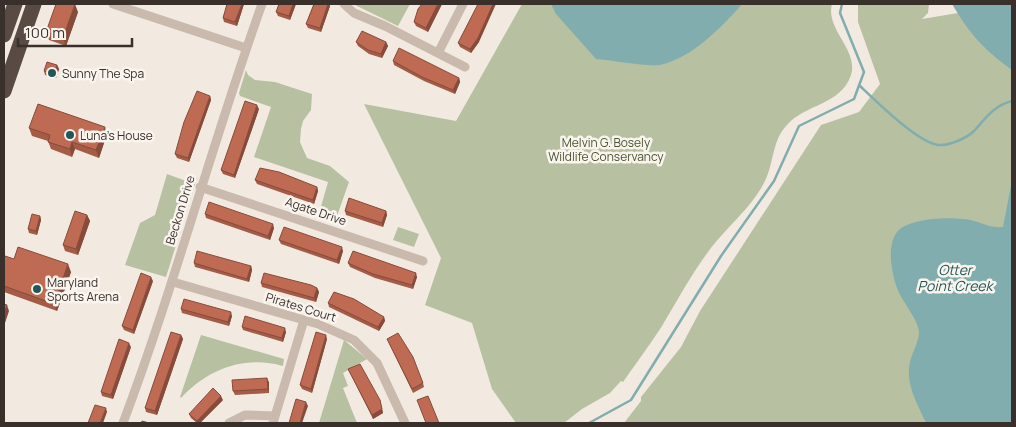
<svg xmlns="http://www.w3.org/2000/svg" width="1016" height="427" viewBox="0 0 1016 427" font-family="Manrope,sans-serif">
<rect width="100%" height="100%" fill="#f2eae1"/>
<path fill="#b7c1a2" d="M 353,4 L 410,4 L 398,26 Z
M 522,4 L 832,4 C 825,29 859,50 851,75 C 841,105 805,104 787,125 C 772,140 774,163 765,181 C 751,209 726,227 708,252 C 691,275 677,301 662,326 C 650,345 636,363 623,382 L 621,381 L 610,393 L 582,409 L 564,423 L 516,423 L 492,389 L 472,323 L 425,305 L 441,258 L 364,104 L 456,121 Z
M 858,4 L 929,4 L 928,13 L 922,19 L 1012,4 L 1012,423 L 624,423 L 641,401 L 641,397 L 681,347 L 700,311 L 821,125 L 859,112 L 880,84 L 858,22 Z
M 246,70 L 248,75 L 255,80 L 275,82 L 312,94 L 311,110 L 303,121 L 301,129 L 300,142 L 307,158 L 330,166 L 349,182 L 337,216 L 320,210 L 328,182 L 254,157 L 271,107 L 240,96 L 239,93 Z
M 167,174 L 189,182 L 192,175 L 197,178 L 166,277 L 125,265 L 140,223 L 155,215 Z
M 398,227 L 419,234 L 414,247 L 393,240 Z
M 201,335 L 284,359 L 283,366 C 244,355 208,369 181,398 L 180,397 Z
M 344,340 L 367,359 L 343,373 L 348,386 L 343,388 L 357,423 L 319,423 Z"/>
<path fill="#82adae" d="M 551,4 L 742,4 C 722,27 692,58 660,65 C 647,67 611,60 596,59 L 556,14 Z
M 952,4 L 1012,4 L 1012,70 C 984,50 969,33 952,4 Z
M 1012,180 L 1012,423 L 926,423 C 917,403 905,384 910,362 C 912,353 919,341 919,333 C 919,320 902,302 897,288 C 892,274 886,246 897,232 C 909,217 956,216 974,221 C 985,224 991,228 1003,227 Z"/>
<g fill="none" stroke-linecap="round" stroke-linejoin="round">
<path stroke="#82adae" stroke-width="2.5" d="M 859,85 C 875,100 917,142 938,145 C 949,146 967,138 974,131 C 986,118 993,106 1012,101
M 589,423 L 631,400 L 721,256 L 774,181 L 799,126 L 854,99 L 864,72 L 840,13 L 842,4"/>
<path stroke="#cabaad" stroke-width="9" d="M 113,4 L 246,48
M 344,4 L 354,13 L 385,26 L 465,67
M 438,53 L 463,4
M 200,187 L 423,261
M 173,282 L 318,324 L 354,340 L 377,363 L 405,423
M 123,423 C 175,285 212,143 262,4
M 229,423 L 245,415 L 275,416
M 273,423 L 304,320"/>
<path stroke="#594a43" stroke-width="15" d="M 4,35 L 15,4
M 4,91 L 34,4"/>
</g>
<path fill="#a45c47" d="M 227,4 L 244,4 L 237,26 L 224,22 L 223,18 Z
M 279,4 L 296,4 L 290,20 L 278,16 L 276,12 Z
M 314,4 L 329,4 L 330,6 L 321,32 L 308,28 L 306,24 Z
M 422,4 L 442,4 L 428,32 L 416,26 L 414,22 Z
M 78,12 L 66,46 L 49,40 L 46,32 Z
M 356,42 L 386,42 L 388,46 L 382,58 L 369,54 L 358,46 Z
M 479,42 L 471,53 L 460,47 L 458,43 Z
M 393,61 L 459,78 L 460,82 L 455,94 L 424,81 L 394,65 Z
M 57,65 L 59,69 L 56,78 L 45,75 L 44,71 Z
M 210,96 L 211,100 L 189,162 L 177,158 L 175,154 Z
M 259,109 L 235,178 L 223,174 L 221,170 Z
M 29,128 L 107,134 L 99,158 L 75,149 L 72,157 L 51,149 L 48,141 L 32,136 Z
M 255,180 L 317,187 L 318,191 L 314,204 L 257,184 Z
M 345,211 L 386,211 L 387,215 L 383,227 L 346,215 Z
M 205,214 L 274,228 L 270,240 L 206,218 Z
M 87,215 L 90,221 L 78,255 L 65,251 L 63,245 Z
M 40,216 L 41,220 L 37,235 L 29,233 L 28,229 Z
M 279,240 L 343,251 L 339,264 L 281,244 Z
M 4,259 L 14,259 L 71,272 L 57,311 L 4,292 Z
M 194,263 L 251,266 L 252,270 L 249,282 L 195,267 Z
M 348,263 L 417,277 L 413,289 L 375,278 L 350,267 Z
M 153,281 L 134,334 L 124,330 L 122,326 Z
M 261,283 L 317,288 L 319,292 L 316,302 L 262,287 Z
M 328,303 L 384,317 L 385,321 L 379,331 L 329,307 Z
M 181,309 L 232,316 L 229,326 L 182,313 Z
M 242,327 L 286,332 L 283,342 L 243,330 Z
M 181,335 L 183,339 L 157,415 L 146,412 L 145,408 Z
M 327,339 L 312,393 L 302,389 L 300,385 Z
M 387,339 L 423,383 L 424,387 L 413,393 Z
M 131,347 L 113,399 L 102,396 L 101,392 Z
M 348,369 L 380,400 L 383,413 L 373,419 Z
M 269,382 L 269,393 L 235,395 L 233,391 Z
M 223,400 L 200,423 L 197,423 L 191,418 L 189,414 Z"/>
<path fill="#864b3a" d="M 75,4 L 78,12 L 66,46 L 63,38 Z
M 242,4 L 244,4 L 237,26 L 235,22 Z
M 293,4 L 296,4 L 290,20 L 289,16 Z
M 328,4 L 329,4 L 330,6 L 321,32 L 320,28 Z
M 438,4 L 442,4 L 428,32 L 426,28 Z
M 493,4 L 496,4 L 479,42 L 471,53 L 470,49 Z
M 386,42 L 388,46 L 382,58 L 381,54 Z
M 57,65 L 59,69 L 56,78 L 54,75 Z
M 459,78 L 460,82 L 455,94 L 453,90 Z
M 210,96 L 211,100 L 189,162 L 188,158 Z
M 257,105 L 259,109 L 235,178 L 234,175 Z
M 105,127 L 107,134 L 99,158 L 96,150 Z
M 72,142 L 75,149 L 72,157 L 70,149 Z
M 317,187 L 318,191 L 314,204 L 313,200 Z
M 386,211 L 387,215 L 383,227 L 382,223 Z
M 87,215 L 90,221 L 78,255 L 76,249 Z
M 40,216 L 41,220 L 37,235 L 36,231 Z
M 273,224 L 274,228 L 270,240 L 268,236 Z
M 342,247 L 343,251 L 339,264 L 337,260 Z
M 68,264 L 71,272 L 57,311 L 54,304 Z
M 251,266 L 252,270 L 249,282 L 247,279 Z
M 416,273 L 417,277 L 413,289 L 412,285 Z
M 151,277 L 153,281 L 134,334 L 133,330 Z
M 317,288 L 319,292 L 316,302 L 314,298 Z
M 7,305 L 9,311 L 4,326 L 4,314 Z
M 231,312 L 232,316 L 229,326 L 228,322 Z
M 384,317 L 385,321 L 379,331 L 378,327 Z
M 285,328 L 286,332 L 283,342 L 282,338 Z
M 181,335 L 183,339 L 157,415 L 155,411 Z
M 326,335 L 327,339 L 312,393 L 311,389 Z
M 129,343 L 131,347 L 113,399 L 111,395 Z
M 267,378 L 269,382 L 269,393 L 268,389 Z
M 221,396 L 223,400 L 200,423 L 198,423 L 197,421 Z
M 380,400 L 383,413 L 373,419 L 372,415 Z
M 306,402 L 308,406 L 302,423 L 300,423 Z
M 106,408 L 107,412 L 103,423 L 100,423 Z"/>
<path fill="#bf6b53" stroke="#864b3a" d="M 56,4 L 75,4 L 63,38 L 46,32 Z
M 227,4 L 242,4 L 235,22 L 223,18 Z
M 279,4 L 293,4 L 289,16 L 276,12 Z
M 314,4 L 328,4 L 320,28 L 306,24 Z
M 422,4 L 438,4 L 426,28 L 414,22 L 418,9 Z
M 478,4 L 493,4 L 478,38 L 470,49 L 458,43 Z
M 362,31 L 386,42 L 381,54 L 368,50 L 356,42 Z
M 399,48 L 459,78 L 453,90 L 422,77 L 393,61 Z
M 47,62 L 57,65 L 54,75 L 44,71 Z
M 197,91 L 210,96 L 188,158 L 175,154 L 184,122 Z
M 245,101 L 257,105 L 234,175 L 221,170 Z
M 38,104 L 105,127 L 96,150 L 72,142 L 70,149 L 48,142 L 50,135 L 29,128 Z
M 260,168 L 279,172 L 317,187 L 313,200 L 255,180 Z
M 349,198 L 386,211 L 382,223 L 345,211 Z
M 209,202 L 273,224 L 268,236 L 205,214 Z
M 75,211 L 87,215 L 76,249 L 63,245 Z
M 32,214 L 40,216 L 36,231 L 28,229 Z
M 284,227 L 342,247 L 337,260 L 279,240 Z
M 18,247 L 68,264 L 54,304 L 4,286 L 4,259 L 5,256 L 14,259 Z
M 197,251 L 251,266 L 247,279 L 194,263 Z
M 353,251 L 416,273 L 412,285 L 373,274 L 348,263 Z
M 141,273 L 151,277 L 133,330 L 122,326 Z
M 264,273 L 311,285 L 317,288 L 314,298 L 261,283 Z
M 334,292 L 354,299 L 384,317 L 378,327 L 328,303 Z
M 184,299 L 231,312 L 228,322 L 181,309 Z
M 4,304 L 7,305 L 4,314 Z
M 245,316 L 285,328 L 282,338 L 242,327 Z
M 171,332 L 181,335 L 155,411 L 145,408 Z
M 316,332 L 326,335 L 311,389 L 300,385 Z
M 398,333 L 413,357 L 423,383 L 412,389 L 387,339 Z
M 119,339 L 129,343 L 111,395 L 101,392 Z
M 360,364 L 380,400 L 382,409 L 372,415 L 348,369 Z
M 267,378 L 268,389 L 233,391 L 232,380 Z
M 213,388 L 221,396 L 197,421 L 189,414 Z
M 428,396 L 439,423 L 426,423 L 417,400 Z
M 296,399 L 306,402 L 300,423 L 289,423 Z
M 95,405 L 106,408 L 100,423 L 88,423 Z
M 142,421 L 149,423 L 141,423 Z"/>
<g fill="#235658" stroke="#faf4ee" stroke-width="2">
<circle cx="52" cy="73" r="5"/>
<circle cx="70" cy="135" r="5"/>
<circle cx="37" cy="289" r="5"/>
</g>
<g text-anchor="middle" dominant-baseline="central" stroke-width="5" stroke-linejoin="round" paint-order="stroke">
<g font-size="12" fill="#392f2b" stroke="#faf4ee" text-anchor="start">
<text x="62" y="73">Sunny The Spa</text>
<text x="80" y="135">Luna's House</text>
<text x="47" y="282">Maryland<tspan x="47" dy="14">Sports Arena</tspan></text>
</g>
<g font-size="12" fill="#495631" stroke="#faf4ee">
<text x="606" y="142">Melvin G. Bosely<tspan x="606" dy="14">Wildlife Conservancy</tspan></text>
</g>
<g font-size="12" fill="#392f2b" stroke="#faf4ee">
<text transform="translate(180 210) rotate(-73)">Beckon Drive</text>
<text transform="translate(316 211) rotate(19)">Agate Drive</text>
<text transform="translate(301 307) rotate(17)">Pirates Court</text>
</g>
<g font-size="14" font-style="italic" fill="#235658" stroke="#faf4ee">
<text x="955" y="269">Otter<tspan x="955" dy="16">Point Creek</tspan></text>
</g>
</g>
<rect width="1016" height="427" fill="none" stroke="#392f2b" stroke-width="10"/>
<path d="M18 38v8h114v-8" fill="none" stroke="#392f2b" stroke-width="2.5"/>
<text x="25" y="38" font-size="15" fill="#392f2b" stroke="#faf4ee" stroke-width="4" paint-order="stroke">100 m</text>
</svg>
